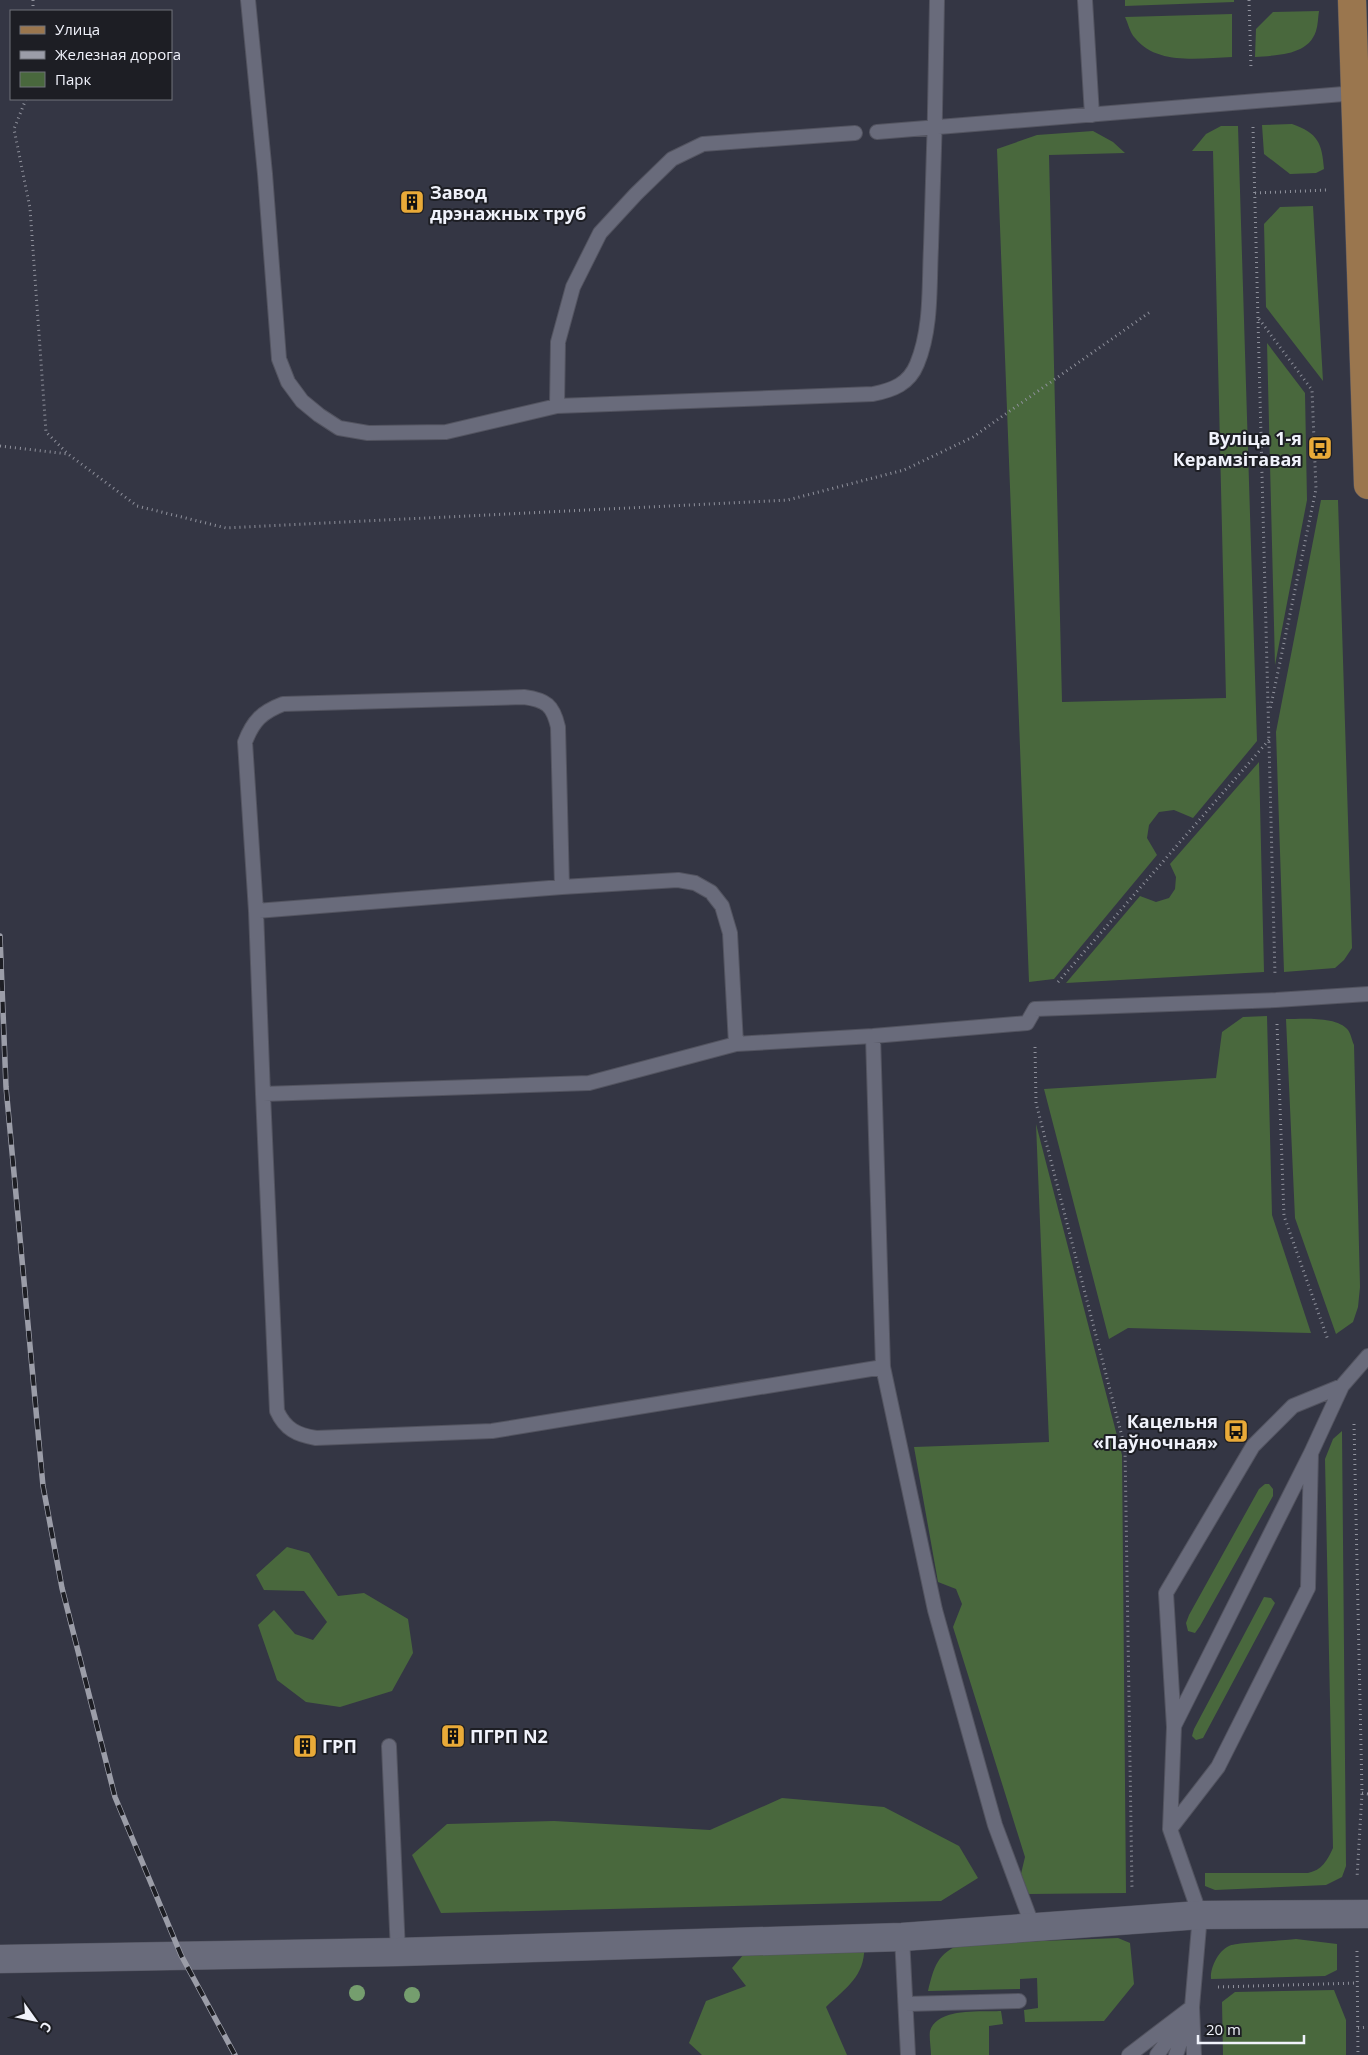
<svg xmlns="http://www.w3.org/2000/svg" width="1368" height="2055" viewBox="0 0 1368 2055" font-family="'Open Sans',sans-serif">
<rect width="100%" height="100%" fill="#343644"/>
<path fill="#49683d" d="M 1125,0 L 1234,0 L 1234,2 L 1125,6 Z
M 1319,11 C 1318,17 1318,25 1316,31 C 1308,56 1276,55 1255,57 L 1256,29 L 1273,12 Z
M 1232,14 L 1232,57 C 1202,58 1157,66 1135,38 C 1130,33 1128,23 1125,17 Z
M 1292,124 C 1318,133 1322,143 1324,169 L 1316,173 L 1290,174 L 1264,154 L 1262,125 Z
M 1221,126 L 1238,126 L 1257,741 L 1193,818 L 1174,810 L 1159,812 L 1149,825 L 1147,838 L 1157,855 L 1054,979 L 1029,982 L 997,149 L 1037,135 L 1093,131 L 1113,142 L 1125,153 L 1049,155 L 1062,702 L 1226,698 L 1213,151 L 1192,151 L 1206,134 Z
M 1313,206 L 1323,381 L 1266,307 L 1264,224 L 1280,207 Z
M 1267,343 L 1305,393 L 1307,500 L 1275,665 Z
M 1321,500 L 1338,500 L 1352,948 L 1344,960 L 1335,968 L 1284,972 L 1276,732 Z
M 1259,762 L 1264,972 L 1066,983 L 1140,896 L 1156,902 L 1169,898 L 1175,889 L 1176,877 L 1170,864 Z
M 1267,1016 L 1272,1215 L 1311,1333 L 1128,1328 L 1109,1339 L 1044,1089 L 1216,1078 L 1222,1032 L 1243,1017 Z
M 1286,1019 C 1303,1019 1337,1016 1348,1030 C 1351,1034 1352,1041 1354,1045 L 1360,1287 L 1358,1307 L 1353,1322 L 1336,1334 L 1295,1218 Z
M 1036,1124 L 1122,1455 L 1126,1893 L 1029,1894 L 1020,1878 L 1025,1857 L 953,1627 L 962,1604 L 956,1589 L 938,1582 L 914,1447 L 1049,1442 Z
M 1342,1431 L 1346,1866 L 1342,1877 L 1326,1885 L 1215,1890 L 1205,1886 L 1205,1873 L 1308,1873 C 1322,1870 1327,1861 1333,1848 L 1325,1459 L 1333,1439 Z
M 1265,1484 L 1269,1484 L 1273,1489 L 1273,1496 L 1200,1626 L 1195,1633 L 1188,1631 L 1186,1623 L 1189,1615 L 1259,1489 Z
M 287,1547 L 309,1553 L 338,1596 L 364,1593 L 408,1619 L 413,1653 L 392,1691 L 340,1707 L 306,1702 L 277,1680 L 258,1625 L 274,1610 L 295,1634 L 313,1640 L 327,1622 L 304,1591 L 264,1590 L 256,1575 Z
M 1264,1597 L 1271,1598 L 1275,1603 L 1203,1738 L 1196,1740 L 1192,1736 L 1194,1729 Z
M 782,1798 L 884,1807 L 959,1846 L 978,1878 L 941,1901 L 441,1913 L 412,1855 L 447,1824 L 554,1821 L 710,1830 Z
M 1118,1938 L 1130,1943 L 1134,1984 L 1104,2021 L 1025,2022 L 1024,2010 L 1038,2008 L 1037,1978 L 1020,1979 L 1020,1989 L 928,1991 C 934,1967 937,1953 962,1944 Z
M 1296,1939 L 1337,1944 L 1337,1970 L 1325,1976 L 1211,1979 C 1210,1968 1218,1951 1229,1946 C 1237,1942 1284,1941 1296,1939 Z
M 864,1941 C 867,1975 848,1986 826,2007 L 847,2055 L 702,2055 L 689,2043 L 706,2001 L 746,1986 L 732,1968 L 750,1947 Z
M 1334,1990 L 1346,2020 L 1346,2055 L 1223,2055 L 1222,2002 L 1235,1992 Z
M 1001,2011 L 1003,2024 L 989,2026 L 989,2055 L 931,2055 C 931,2048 929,2038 930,2031 C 937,2007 982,2012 1001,2011 Z"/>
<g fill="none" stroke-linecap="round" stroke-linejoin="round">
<defs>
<path id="lane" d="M 248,0 L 265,174 L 279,359 L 288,382 L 302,401 L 319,415 L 339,428 L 368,433 L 446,432 L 557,406 L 558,342 L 573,287 L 600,233 L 636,194 L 672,159 L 703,144 L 855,133
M 1085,0 L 1092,115
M 877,132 L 1356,93
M 557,406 L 873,394 C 893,390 909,384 917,364 C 932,328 929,285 931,247 C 934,165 936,83 937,0
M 256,911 L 562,887
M 873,1036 L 883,1367 L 492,1431 L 316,1438 C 297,1435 285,1429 277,1411 L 263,1094 L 589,1083 L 736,1044 L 873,1036 L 1027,1023 L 1035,1009 L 1276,1000 L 1368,994
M 263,1094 L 256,911 L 245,742 C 253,721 262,712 283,704 L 524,697 C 546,700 553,705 558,727 L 562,887 L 678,880 L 695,883 L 711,892 L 722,906 L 730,933 L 736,1044
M 883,1367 L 935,1610 L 995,1825 L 1033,1927
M 1174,1726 L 1311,1453 L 1342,1386
M 389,1746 L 398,1952
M 1170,1829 L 1218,1767 L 1308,1588 L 1311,1453
M 902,1937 L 908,2055
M 906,2004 L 1019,2001
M 1129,2055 L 1192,2007
M 1157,2055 L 1184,2018
M 1176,2055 L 1188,2019
M 1194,2055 L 1192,2007 L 1200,1915 L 1170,1829 L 1174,1727 L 1166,1593 L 1253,1446 L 1293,1406 L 1342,1386 L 1368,1356"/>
<path id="street" d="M 0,1959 L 398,1952 L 902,1937 L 1200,1915 L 1368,1914"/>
<path id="primary" d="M 1352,0 L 1368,485"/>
</defs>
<use href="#lane" stroke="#535460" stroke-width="16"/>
<use href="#street" stroke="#535460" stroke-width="29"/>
<use href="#primary" stroke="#535460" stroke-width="29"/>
<path stroke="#8f919c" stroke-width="3" stroke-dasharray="1 4" stroke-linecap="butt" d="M 33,0 L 33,11
M 1249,0 L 1251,69
M 26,99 L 14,129 L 30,208 L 46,432 L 68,454
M 1253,127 L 1275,975
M 1255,193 L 1327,190
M 1259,319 L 1312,390 L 1316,489 L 1270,710
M 0,446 L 68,454 L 137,506 L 226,528 L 788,500 L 904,470 L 973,437 L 1150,312
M 1058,982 L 1269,740
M 1277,1024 L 1284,1216 L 1328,1340
M 1035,1047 L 1036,1103 L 1125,1448 L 1132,1889
M 1354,1424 L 1362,1793 L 1357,1878
M 1362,1793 L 1368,1794
M 1357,1951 L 1358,2055
M 1218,1987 L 1358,1983
M 1358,2028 L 1368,2027"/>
<use href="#lane" stroke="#696b7b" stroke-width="14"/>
<use href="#street" stroke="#696b7b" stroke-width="28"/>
<use href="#primary" stroke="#9a764e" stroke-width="28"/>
<defs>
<path id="rail" d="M 0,936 L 6,1087 L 43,1486 L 62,1588 L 115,1797 L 181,1955 L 235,2055"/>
</defs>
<use href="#rail" stroke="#9b9da8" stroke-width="5.5"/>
<use href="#rail" stroke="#1d1e24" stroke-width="4" stroke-dasharray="11" stroke-linecap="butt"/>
</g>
<g fill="#759e6e">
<circle cx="357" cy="1993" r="8"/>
<circle cx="412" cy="1995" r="8"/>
</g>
<defs>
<symbol id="building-square" viewBox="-11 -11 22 22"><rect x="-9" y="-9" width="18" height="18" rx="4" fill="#e9aa38" stroke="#1d1e24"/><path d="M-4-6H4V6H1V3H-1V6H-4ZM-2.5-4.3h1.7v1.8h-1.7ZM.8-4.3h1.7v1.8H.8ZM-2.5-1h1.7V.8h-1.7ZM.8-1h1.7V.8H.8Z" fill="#111"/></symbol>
<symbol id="bus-square" viewBox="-11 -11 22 22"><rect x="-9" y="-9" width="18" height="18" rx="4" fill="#e9aa38" stroke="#1d1e24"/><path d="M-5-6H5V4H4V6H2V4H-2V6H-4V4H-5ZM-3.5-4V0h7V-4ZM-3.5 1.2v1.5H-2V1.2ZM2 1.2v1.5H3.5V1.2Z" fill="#111"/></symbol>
</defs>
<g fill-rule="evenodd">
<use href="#building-square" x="398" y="188" width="28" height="28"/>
<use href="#bus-square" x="1306" y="434" width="28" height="28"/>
<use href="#bus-square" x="1222" y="1417" width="28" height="28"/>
<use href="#building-square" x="439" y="1722" width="28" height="28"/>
<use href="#building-square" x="291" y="1732" width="28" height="28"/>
</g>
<g text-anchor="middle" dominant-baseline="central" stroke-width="4" stroke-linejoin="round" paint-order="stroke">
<g font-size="18" font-weight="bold" fill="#f0f2fb" stroke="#1d1e24" text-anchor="start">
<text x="430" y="192">Завод<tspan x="430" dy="21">дрэнажных труб</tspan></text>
<text x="1302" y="438" text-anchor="end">Вуліца 1-я<tspan x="1302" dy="21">Керамзітавая</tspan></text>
<text x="1218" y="1421" text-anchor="end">Кацельня<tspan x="1218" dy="21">«Паўночная»</tspan></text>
<text x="470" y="1736">ПГРП N2</text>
<text x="322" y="1746">ГРП</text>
</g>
</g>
<rect x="10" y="10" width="162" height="90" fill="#1d1e24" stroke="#71737a"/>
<rect x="20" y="26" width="25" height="8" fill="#9a764e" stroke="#71737a"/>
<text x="55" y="35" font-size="15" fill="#f0f2fb">Улица</text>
<rect x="20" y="51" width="25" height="8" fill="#9b9da8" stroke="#71737a"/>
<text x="55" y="60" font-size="15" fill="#f0f2fb">Железная дорога</text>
<rect x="20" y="72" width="25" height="15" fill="#49683d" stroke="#71737a"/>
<text x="55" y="85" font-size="15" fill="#f0f2fb">Парк</text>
<g transform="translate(35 2020) rotate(123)" stroke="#1d1e24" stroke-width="4" paint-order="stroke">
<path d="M0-4L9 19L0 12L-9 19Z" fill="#f0f2fb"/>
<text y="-8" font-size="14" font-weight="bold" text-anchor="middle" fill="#f0f2fb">С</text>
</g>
<path d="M1198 2035v8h106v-8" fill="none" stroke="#f0f2fb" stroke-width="2.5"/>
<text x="1206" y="2035" font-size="15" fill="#f0f2fb" stroke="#1d1e24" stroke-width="4" paint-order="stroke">20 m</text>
</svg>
